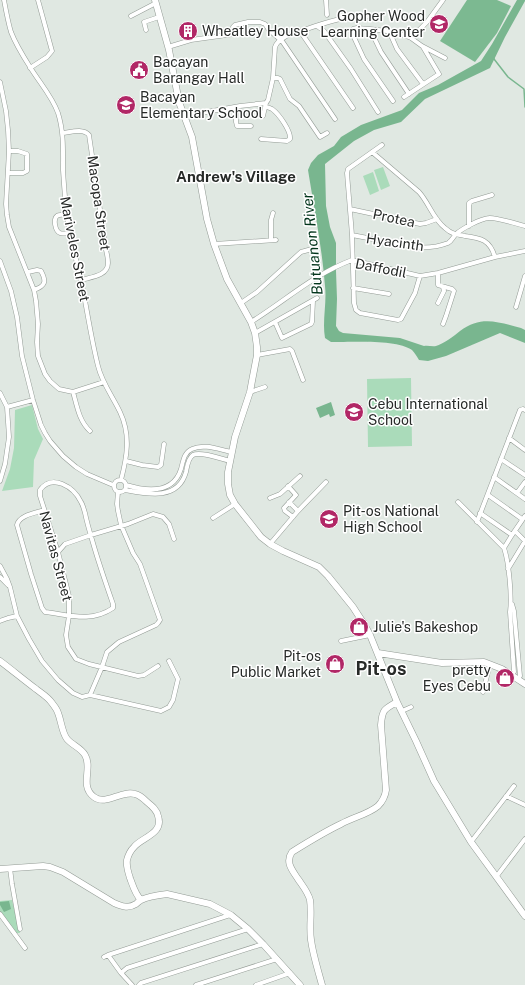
<svg xmlns="http://www.w3.org/2000/svg" width="525" height="985" viewBox="0 0 525 985" font-family="'Public Sans',sans-serif">
<rect width="100%" height="100%" fill="#e0e8e2"/>
<path fill="#aadbba" d="M 383,167 L 390,186 L 381,190 L 374,170 Z
M 373,172 L 379,191 L 370,195 L 363,176 Z
M 411,378 L 412,446 L 368,447 L 367,379 Z
M 32,405 L 38,429 L 43,439 L 34,460 L 33,487 L 2,491 L 10,469 L 14,448 L 15,410 Z
M 12,900 L 20,933 L 16,933 L 0,912 L 0,901 Z"/>
<path fill="#7cb991" d="M 467,0 L 497,0 L 511,6 L 497,33 L 475,62 L 440,41 Z"/>
<path fill="#79b68f" d="M 517,0 L 525,0 L 525,1 L 505,37 L 490,68 L 425,99 L 401,122 L 374,130 L 354,141 L 325,164 L 326,206 L 330,227 L 336,243 L 336,271 L 337,299 L 336,326 L 339,331 L 343,333 L 400,338 L 424,346 C 428,345 432,347 436,346 C 443,344 454,336 460,331 C 481,315 498,322 521,328 L 525,330 L 525,343 L 500,333 L 446,356 L 428,361 L 419,360 C 417,357 415,353 412,350 C 397,339 351,342 331,342 L 325,338 C 322,321 327,303 325,286 C 322,247 314,208 308,170 L 311,163 L 318,155 L 334,146 L 341,137 L 361,125 L 402,110 L 419,93 L 438,85 L 481,61 L 492,44 Z
M 331,402 L 335,415 L 330,417 L 329,414 L 320,418 L 316,408 Z
M 9,901 L 11,909 L 4,912 L 0,905 L 0,902 Z"/>
<g fill="none" stroke-linecap="round" stroke-linejoin="round">
<path stroke="#79b68f" stroke-width="1.5" d="M 494,58 L 494,59 L 508,77 L 524,89 L 525,107"/>
<defs>
<path id="street" d="M 4,0 C 6,11 8,22 11,32 C 16,45 23,56 30,67 C 39,82 52,96 58,113 C 64,132 63,151 63,170 C 64,185 65,201 67,215 C 70,237 76,259 81,280 C 87,309 91,338 98,366 C 102,383 113,397 120,412 C 131,435 127,457 121,480
M 326,0 L 327,15
M 131,16 L 156,3
M 317,26 L 324,31 L 351,69 L 378,112
M 370,29 L 381,52 L 409,94
M 146,30 L 144,22 L 159,17
M 300,31 L 353,108
M 389,31 L 397,49 L 423,84
M 411,38 L 427,22 L 443,0
M 168,47 L 191,40 L 234,34 L 233,27 L 235,25 L 248,22 L 260,22 L 265,24 L 269,30 L 282,41 L 335,119
M 30,68 L 47,57 L 52,51 L 38,0
M 273,78 L 278,78 L 280,79 L 290,99 L 299,106 L 320,137 L 327,133
M 0,82 L 6,111 L 8,130 L 9,151 L 6,204 L 7,215 L 9,227 L 34,290 L 36,301 L 38,324 L 37,342 L 38,356 L 45,374 L 50,381 L 59,389 L 73,392 L 104,382
M 404,97 L 439,74 L 423,47
M 393,101 L 364,59 L 352,33 L 353,29 L 357,28 L 370,29 L 395,32 L 411,38 L 422,46 L 445,58
M 236,107 L 236,122 L 237,126 L 251,126
M 184,116 L 240,106 L 266,103
M 263,116 L 266,103 L 268,100 L 273,78 L 275,47 C 277,41 282,39 288,35 C 312,28 340,15 366,17
M 63,133 C 71,132 83,128 89,135 L 106,250 C 107,254 108,259 108,263 C 108,276 91,277 81,280
M 261,139 L 287,141 L 290,139 C 291,131 279,114 272,109 C 270,108 268,107 266,107
M 382,145 L 348,169 L 347,173 L 352,235 L 354,303 L 356,310 L 360,313 L 398,320 L 401,319 L 415,293 L 420,276
M 372,152 L 419,192 C 429,203 433,219 445,228 C 447,230 452,233 455,234 C 458,235 462,235 465,236 C 481,238 490,240 495,257
M 8,173 L 23,173 L 27,171 L 27,154 L 18,151 L 9,151
M 350,209 L 420,224 L 426,223 L 437,219
M 67,215 C 64,215 59,214 57,216 C 53,219 55,231 60,233 C 62,234 67,233 69,233
M 469,226 L 469,203 L 472,201 L 492,195
M 352,235 L 414,247 C 425,248 438,247 448,243 C 452,241 453,237 456,234 C 463,228 480,219 489,218 C 495,217 517,224 525,226
M 271,240 L 271,220 L 273,213
M 214,244 L 276,240
M 0,261 L 11,291 L 17,317 L 22,356 L 33,400 L 41,425 L 45,433 L 50,441 L 63,456 L 76,467 L 87,474 L 113,485
M 28,272 L 37,270 L 41,271 C 47,282 45,286 34,290
M 438,273 L 438,285 L 452,289 L 454,291 L 446,316 L 443,324
M 353,288 L 389,294
M 241,303 L 257,292 L 301,252 L 312,249
M 438,303 L 444,291 L 443,287
M 516,307 L 525,276
M 251,322 C 285,301 314,274 352,260 L 420,276 L 438,273 L 495,257 L 525,251
M 275,322 L 282,338 L 311,324 L 312,322 L 313,301
M 255,333 L 317,298
M 257,355 L 290,349 L 292,351 L 303,380
M 73,392 C 77,406 79,421 90,431
M 250,392 L 265,387
M 0,393 L 7,407 L 9,437 L 5,464 L 0,481
M 7,407 L 33,400
M 509,438 L 525,450
M 501,459 L 525,475
M 126,461 L 142,465 L 158,467 L 161,465 L 164,444
M 494,477 L 525,499
M114 486a6 6 0 1 1 12 0a6 6 0 1 1-12 0Z
M 126,485 C 146,491 173,495 181,469 C 183,462 184,452 192,449 C 204,443 220,450 232,452
M 288,486 L 296,495 L 284,508 L 285,511 L 293,517
M 125,490 C 147,494 178,501 186,472 C 187,467 188,458 193,455 C 200,451 222,459 230,461
M 517,493 L 525,482
M 488,495 L 522,519
M 270,498 L 280,494 L 300,476
M 289,502 L 298,511
M 458,502 L 504,548
M 44,510 C 36,513 19,515 17,525 L 31,574 L 42,608 L 45,612 C 69,615 91,623 113,608 L 113,604 C 106,584 99,564 93,543 C 90,533 87,523 85,513 C 84,510 83,505 81,502 C 74,487 52,473 40,490 L 40,496 L 58,552 L 69,596 L 69,616 L 66,635 L 68,647 L 76,659 L 89,664 L 138,676 L 144,675 L 158,666
M 480,513 L 512,535
M 213,518 L 235,504
M 477,522 L 520,410 L 523,409 L 525,410
M 515,531 L 525,541
M 270,544 L 298,511 L 326,482
M 504,548 C 509,563 512,596 510,612 L 514,672 L 512,675
M 504,548 L 512,535 L 525,516
M 58,552 L 65,544 L 91,535 L 128,524 L 153,514 L 163,517 L 169,524 L 174,539
M 0,566 L 7,579 L 10,587 L 17,616 L 29,639 L 42,661 L 58,680 L 73,693 L 82,697 L 90,695 L 102,667 L 107,652 L 119,642 L 156,625 L 158,623 L 160,620 L 140,564 L 133,553 L 121,525 L 118,511 L 117,504 L 118,492
M 508,569 L 525,541
M 0,577 L 8,585
M 512,604 L 514,611 L 520,676 L 518,679
M 0,621 L 8,618 L 17,616
M 341,641 L 370,635
M 483,692 L 490,664
M 90,695 L 161,711 L 169,707 L 173,700 L 178,679 L 169,661
M 402,711 L 411,707
M 506,796 L 525,805
M 471,842 L 514,786
M 10,868 L 12,884 L 20,929
M 496,877 L 525,839
M 0,914 L 25,948
M 108,955 L 230,915
M 104,957 L 108,955 L 121,973 L 132,985
M 121,973 L 127,968 L 248,929
M 139,985 L 141,983 L 263,944
M 196,985 L 277,959
M 256,985 L 290,973"/>
<path id="secondary" d="M 155,0 L 169,50 L 179,102 L 192,137 L 207,219 L 214,244 L 227,279 L 251,322 L 255,333 L 257,347 L 257,355 L 252,381 L 250,392 L 235,437 L 228,472 L 228,484 L 230,495 L 235,504 L 261,537 L 270,544 L 283,551 L 319,567 L 328,576 L 353,607 L 364,624 L 370,635 L 397,702 L 416,741 L 434,781 L 471,842 L 525,916
M 378,653 L 442,663 L 484,662 L 502,669 L 525,684
M 0,661 C 12,670 24,680 36,689 C 41,693 48,697 52,703 C 54,706 57,709 58,713 C 61,720 62,733 67,739 C 72,745 81,748 85,755 C 93,768 79,786 94,797 C 106,806 121,790 135,794 C 140,795 144,799 147,802 C 152,806 157,810 158,816 C 164,834 142,837 134,847 C 131,850 128,856 127,860 C 126,866 128,872 130,878 C 133,886 135,894 141,900
M 0,869 L 43,866 L 50,867 L 63,872 L 114,903 C 121,906 128,909 136,904 C 137,903 139,901 141,900 C 147,897 159,895 167,894 L 210,904 L 231,915 L 248,929 L 263,944 L 300,985
M 322,985 C 318,970 313,955 311,940 C 309,927 312,913 310,900 C 308,892 302,885 298,879 C 292,870 285,862 292,852 C 308,842 324,832 341,824 C 353,817 367,815 378,806 C 383,801 385,797 386,790 L 381,725 C 382,710 384,709 397,702"/>
</defs>
<use href="#street" stroke="#939b95" stroke-width="5"/>
<use href="#secondary" stroke="#939b95" stroke-width="7"/>
<use href="#street" stroke="#fff" stroke-width="4"/>
<use href="#secondary" stroke="#fff" stroke-width="6"/>
</g>
<defs>
<symbol id="school-disc" viewBox="-11 -11 22 22"><circle r="9.5" fill="#b12766" stroke="#fff"/><path d="M0-5L7-2L0 1L-7-2ZM-4 1L0 2.5L4 1V4Q0 6-4 4Z" fill="#fff"/></symbol>
<symbol id="building-disc" viewBox="-11 -11 22 22"><circle r="9.5" fill="#b12766" stroke="#fff"/><path d="M-4-6H4V6H1V3H-1V6H-4ZM-2.5-4.3h1.7v1.8h-1.7ZM.8-4.3h1.7v1.8H.8ZM-2.5-1h1.7V.8h-1.7ZM.8-1h1.7V.8H.8Z" fill="#fff"/></symbol>
<symbol id="civic-disc" viewBox="-11 -11 22 22"><circle r="9.5" fill="#b12766" stroke="#fff"/><path d="M-.6-6.5H3V-4.5H.6V-3L4-1V1h2V6H-6V1h2V-1L-.6-3ZM-1.2 2.5V6h2.4V2.5Z" fill="#fff"/></symbol>
<symbol id="shop-disc" viewBox="-11 -11 22 22"><circle r="9.5" fill="#b12766" stroke="#fff"/><path d="M-5-2.5h2.3a2.7 3.5 0 0 1 5.4 0H5L5.5 6h-11ZM-1.5-2.5h3a1.5 2.3 0 0 0-3 0Z" fill="#fff"/></symbol>
</defs>
<g fill-rule="evenodd">
<use href="#school-disc" x="428" y="13" width="22" height="22"/>
<use href="#building-disc" x="177" y="20" width="22" height="22"/>
<use href="#civic-disc" x="128" y="59" width="22" height="22"/>
<use href="#school-disc" x="115" y="94" width="22" height="22"/>
<use href="#school-disc" x="343" y="401" width="22" height="22"/>
<use href="#school-disc" x="318" y="508" width="22" height="22"/>
<use href="#shop-disc" x="348" y="616" width="22" height="22"/>
<use href="#shop-disc" x="324" y="653" width="22" height="22"/>
<use href="#shop-disc" x="494" y="667" width="22" height="22"/>
</g>
<g text-anchor="middle" dominant-baseline="central" stroke-width="3" stroke-linejoin="round" paint-order="stroke">
<g font-size="14" fill="#272a28" stroke="#fff" text-anchor="start">
<text x="425" y="16" text-anchor="end">Gopher Wood<tspan x="425" dy="16">Learning Center</tspan></text>
<text x="202" y="31">Wheatley House</text>
<text x="153" y="62">Bacayan<tspan x="153" dy="16">Barangay Hall</tspan></text>
<text x="140" y="97">Bacayan<tspan x="140" dy="16">Elementary School</tspan></text>
<text x="368" y="404">Cebu International<tspan x="368" dy="16">School</tspan></text>
<text x="343" y="511">Pit-os National<tspan x="343" dy="16">High School</tspan></text>
<text x="373" y="627">Julie's Bakeshop</text>
<text x="321" y="656" text-anchor="end">Pit-os<tspan x="321" dy="16">Public Market</tspan></text>
<text x="491" y="670" text-anchor="end">pretty<tspan x="491" dy="16">Eyes Cebu</tspan></text>
</g>
<g font-size="14" fill="#272a28" stroke="#fff">
<text transform="translate(99 203) rotate(82)">Macopa Street</text>
<text transform="translate(394 218) rotate(12)">Protea</text>
<text transform="translate(395 242) rotate(8)">Hyacinth</text>
<text transform="translate(75 249) rotate(79)">Mariveles Street</text>
<text transform="translate(381 268) rotate(11)">Daffodil</text>
<text transform="translate(56 556) rotate(75)">Navitas Street</text>
</g>
<g font-size="15" font-weight="bold" fill="#272a28" stroke="#fff">
<text x="236" y="176">Andrew's Village</text>
</g>
<g font-size="15" font-style="italic" fill="#02351b" stroke="#fff">
<text transform="translate(312 244) rotate(-96)">Butuanon River</text>
</g>
<g font-size="18" font-weight="bold" fill="#272a28" stroke="#fff">
<text x="381" y="668">Pit-os</text>
</g>
</g>
</svg>
